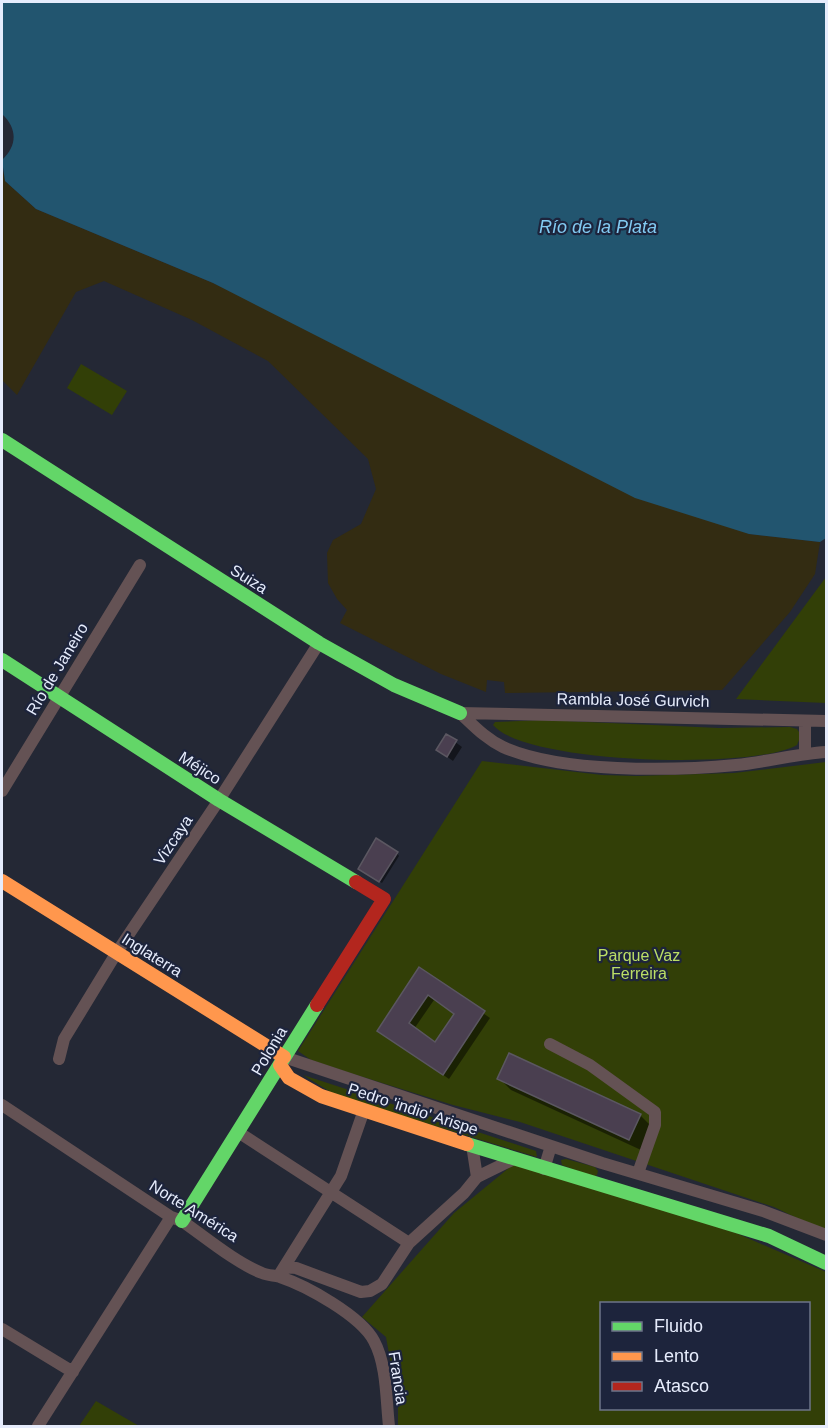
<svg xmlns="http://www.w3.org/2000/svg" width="828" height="1428" viewBox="0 0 828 1428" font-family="Arial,sans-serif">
<rect width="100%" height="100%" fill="#242835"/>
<path fill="#323f07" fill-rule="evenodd" d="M 81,364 L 127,391 L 112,415 L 67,388 Z
M 826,577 L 826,703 L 736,699 Z
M 543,720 L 719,728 L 790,727 L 797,729 L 801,735 L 797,745 C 754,770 525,764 493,725 L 495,722 Z
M 482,761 L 602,775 L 636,776 L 734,773 L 826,762 L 826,1232 L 774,1207 L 520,1122 L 453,1105 L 347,1072 L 311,1060 L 298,1051 Z
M 303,1075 L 536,1151 L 537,1157 L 337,1096 Z
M 566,1159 L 595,1167 L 598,1171 L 597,1175 L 593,1177 L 562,1165 L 561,1160 Z
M 516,1162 L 736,1233 L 826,1272 L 826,1426 L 398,1426 L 398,1403 L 386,1337 L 362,1317 L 454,1213 ZM 602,1304 L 808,1304 L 808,1408 L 602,1408 Z
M 96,1401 L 139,1426 L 79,1426 Z"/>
<path fill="#332c12" d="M 2,166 L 5,181 L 36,209 L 213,283 L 749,534 L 820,542 L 815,574 L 790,612 L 722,690 L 505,693 L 504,682 L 487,680 L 486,692 L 441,674 L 340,623 L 347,610 L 337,599 L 328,583 L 327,553 L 333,540 L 361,524 L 376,489 L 368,459 L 268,361 L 192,320 L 104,281 L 76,292 L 17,395 L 2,380 Z"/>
<path fill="#22556f" d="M 2,2 L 826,2 L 826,538 L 820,542 L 749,534 L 635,498 L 213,283 L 36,209 L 5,181 L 2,160 C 17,146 18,129 2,114 Z"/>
<path fill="#0007" fill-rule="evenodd" d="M 447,736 L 462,747 L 453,761 L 438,750 Z
M 397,853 L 399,856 L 382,883 L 362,871 Z
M 420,969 L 490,1018 L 449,1079 L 379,1030 ZM 434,1000 L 456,1015 L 435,1044 L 414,1029 Z
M 499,1078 L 640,1115 L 652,1127 L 641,1150 L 511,1090 Z"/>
<path fill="#4a3f50" stroke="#5b5761" stroke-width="1.5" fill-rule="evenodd" d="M 446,734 L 457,740 L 447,757 L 436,750 Z
M 376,838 L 398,852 L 379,882 L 358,869 Z
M 419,967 L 485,1011 L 443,1075 L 377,1031 ZM 428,995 L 454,1014 L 435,1042 L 409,1023 Z
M 509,1053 L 641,1114 L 629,1140 L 497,1079 Z"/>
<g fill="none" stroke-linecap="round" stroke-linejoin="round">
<path stroke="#645254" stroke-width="12" d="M 460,713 C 474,726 486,739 503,747 C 561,773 672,771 736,765 C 766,762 796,754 826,752
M 460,713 L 826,721
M 805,753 L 805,721
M 2,791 L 140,565
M 550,1044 L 590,1065 L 655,1112 L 655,1125 L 638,1173
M 284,1057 L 602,1163 L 763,1211 L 826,1235
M 59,1059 L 64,1039 L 117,952 L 219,800 L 319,643
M 2,1105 L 171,1217 L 182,1221 C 205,1237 236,1263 262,1273 C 268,1276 275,1275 280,1277 C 307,1286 361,1316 374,1341 C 387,1365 386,1400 389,1426
M 238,1132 L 409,1243
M 472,1145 L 477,1177 L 514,1159
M 544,1169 L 551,1146
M 284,1267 L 296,1268 L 361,1292 L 370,1291 L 382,1284 L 409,1243 L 464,1193 L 477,1177
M 281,1272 L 341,1176 L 364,1110
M 2,1329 L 73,1372
M 38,1426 L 171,1217"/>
<path stroke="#63d668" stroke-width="14" d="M 2,440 L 319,643 L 394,685 L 460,713
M 2,660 L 219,800 L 356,882
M 467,1144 L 769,1236 L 826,1263
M 182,1221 L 317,1005"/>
<path stroke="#ff974d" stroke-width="14" d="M 2,881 L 284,1057
M 280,1065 L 289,1078 L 321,1096 L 467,1144"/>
<path stroke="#b3261e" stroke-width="14" d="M 317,1005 L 384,899 L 356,882"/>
</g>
<g text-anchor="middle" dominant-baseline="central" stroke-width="4.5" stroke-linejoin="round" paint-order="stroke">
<g font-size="16" fill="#e6ecfc" stroke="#1d243c">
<text transform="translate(249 579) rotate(32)">Suiza</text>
<text transform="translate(57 669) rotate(-59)">Río de Janeiro</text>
<text transform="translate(633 700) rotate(1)">Rambla José Gurvich</text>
<text transform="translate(200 768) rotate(33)">Méjico</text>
<text transform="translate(173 840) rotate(-56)">Vizcaya</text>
<text transform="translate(152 955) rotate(32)">Inglaterra</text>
<text transform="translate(269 1051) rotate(-59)">Polonia</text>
<text transform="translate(413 1109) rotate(18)">Pedro 'indio' Arispe</text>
<text transform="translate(194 1211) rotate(32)">Norte América</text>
<text transform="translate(398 1378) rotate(81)">Francia</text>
</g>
<g font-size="16" fill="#bbde66" stroke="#1d243c">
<text x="639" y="955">Parque Vaz<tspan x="639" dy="18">Ferreira</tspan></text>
</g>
<g font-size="18" font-style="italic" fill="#82caf2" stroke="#1d243c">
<text x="598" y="227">Río de la Plata</text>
</g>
</g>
<rect width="828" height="1428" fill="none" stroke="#e6ecfc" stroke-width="6"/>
<rect x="600" y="1302" width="210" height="108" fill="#1d243c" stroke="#6d7489" stroke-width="1.5"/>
<rect x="612" y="1322" width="30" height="9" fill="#63d668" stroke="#6d7489" stroke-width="1.5"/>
<text x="654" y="1332" font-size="18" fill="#e6ecfc">Fluido</text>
<rect x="612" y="1352" width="30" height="9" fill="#ff974d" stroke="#6d7489" stroke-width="1.5"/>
<text x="654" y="1362" font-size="18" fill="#e6ecfc">Lento</text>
<rect x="612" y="1382" width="30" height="9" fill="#b3261e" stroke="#6d7489" stroke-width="1.5"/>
<text x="654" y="1392" font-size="18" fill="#e6ecfc">Atasco</text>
</svg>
